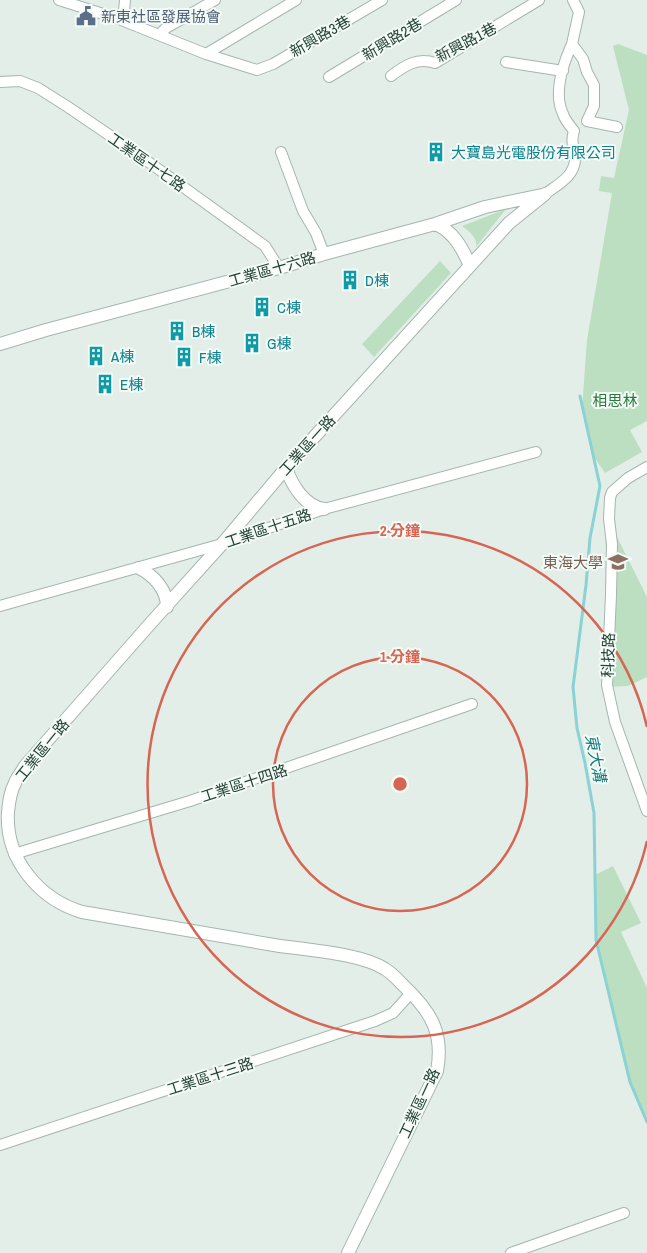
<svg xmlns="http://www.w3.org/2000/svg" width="647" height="1253" viewBox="0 0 647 1253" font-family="'Archivo Narrow','Noto Sans TC',sans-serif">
<rect width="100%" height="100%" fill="#e3eee8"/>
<path fill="#bcdfc1" d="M 618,44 L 647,55 L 647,421 L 630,430 L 642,452 L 605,473 L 594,457 L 582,409 L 587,340 L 612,193 L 599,191 L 601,176 L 614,178 L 629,110 L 613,46 Z
M 506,209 L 476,247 C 478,238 469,231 462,226 Z
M 440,261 L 451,273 L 374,357 L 362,344 Z
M 606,515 L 647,597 L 647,677 L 628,686 L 605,687 Z
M 613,866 L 641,923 L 621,932 L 647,988 L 647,1122 L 630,1082 L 596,940 L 595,875 Z"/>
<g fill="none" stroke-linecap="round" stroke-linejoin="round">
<path stroke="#8ad2d4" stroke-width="3" d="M 580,396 L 600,486 L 590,538 L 586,585 L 573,687 L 577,728 L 585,763 L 594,813 L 596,940 L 630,1082 L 647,1122"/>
<defs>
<path id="minor" d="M 59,0 L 119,19 L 206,54 L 257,70 L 273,64 L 382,0
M 573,0 L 579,12 L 572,44 L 583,59 L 587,72 L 594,85 L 594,106 L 587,121 L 617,127
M 119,19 L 124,11 L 125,0
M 159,35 L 166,28 L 215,0
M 206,54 L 296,0
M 506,62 L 563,71
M 391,76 C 404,66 417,57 435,63 L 539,0
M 329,77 L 456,0
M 0,82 L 20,81 L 38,88 L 68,107 L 143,158 L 265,246 L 279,268
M 281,152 L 303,211 L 316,233 L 324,254
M 545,194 C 559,184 577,175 575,155 C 573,146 571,140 574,131 C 570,126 565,120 563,114 C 553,93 563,64 572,44
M 647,467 L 628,478 L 612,492 L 610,498 L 609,519 L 612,544 L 611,595 L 607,685 L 615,722 L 647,811
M 0,606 L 222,544 L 324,509 L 536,452
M 14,854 L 190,801 L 472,704
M 0,1145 L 375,1021 L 393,1013 L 411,993
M 511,1253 L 624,1213"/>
<path id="tertiary" d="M 435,224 C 453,230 463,249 470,266
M 0,344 L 46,330 L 279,268 L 324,254 L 435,224 L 485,207 L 542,195
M 286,468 C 292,485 304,506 324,509
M 139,568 C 153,575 167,589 167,607
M 348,1253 L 437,1071 C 444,1033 431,1012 405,987 C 399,981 392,973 385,969 C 360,953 305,950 274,945 C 210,934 146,923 82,912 C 39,899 5,859 8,812 C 9,802 10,792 15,783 C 17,777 22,772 25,766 L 149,625 L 222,544 L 286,468 L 509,223 L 545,194"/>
</defs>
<use href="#minor" stroke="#a5b6ae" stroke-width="12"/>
<use href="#tertiary" stroke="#a5b6ae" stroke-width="14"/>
<use href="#minor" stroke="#fff" stroke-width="10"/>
<use href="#tertiary" stroke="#fff" stroke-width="12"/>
</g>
<g fill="none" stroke="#d76553" stroke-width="2.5">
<circle cx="400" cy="784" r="127"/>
<path d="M647 841A253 253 0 1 1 647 727"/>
</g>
<defs>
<symbol id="civic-bare" viewBox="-9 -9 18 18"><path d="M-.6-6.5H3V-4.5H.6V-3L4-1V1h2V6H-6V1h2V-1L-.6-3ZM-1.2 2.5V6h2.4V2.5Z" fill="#5c6f8a" stroke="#f4faf6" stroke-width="2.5" paint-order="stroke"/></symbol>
<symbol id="building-bare" viewBox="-9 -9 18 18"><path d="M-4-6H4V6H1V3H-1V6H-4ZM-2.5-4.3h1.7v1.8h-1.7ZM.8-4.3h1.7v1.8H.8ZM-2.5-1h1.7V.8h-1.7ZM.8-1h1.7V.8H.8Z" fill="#0f9aa8" stroke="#f4faf6" stroke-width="2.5" paint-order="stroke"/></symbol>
<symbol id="university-bare" viewBox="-9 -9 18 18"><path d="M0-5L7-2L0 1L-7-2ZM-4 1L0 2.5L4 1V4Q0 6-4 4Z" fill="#8d6e63" stroke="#f4faf6" stroke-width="2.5" paint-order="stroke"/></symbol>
</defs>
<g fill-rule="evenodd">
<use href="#civic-bare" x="72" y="2" width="28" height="28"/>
<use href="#building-bare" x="422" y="138" width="28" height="28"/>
<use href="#building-bare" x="336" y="266" width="28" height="28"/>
<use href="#building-bare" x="248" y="293" width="28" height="28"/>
<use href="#building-bare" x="163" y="317" width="28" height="28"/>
<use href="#building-bare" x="238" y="329" width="28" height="28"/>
<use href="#building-bare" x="82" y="342" width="28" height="28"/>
<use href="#building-bare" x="170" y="343" width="28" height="28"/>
<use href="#building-bare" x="91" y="370" width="28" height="28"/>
<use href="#university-bare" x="604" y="548" width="28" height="28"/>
</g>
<g text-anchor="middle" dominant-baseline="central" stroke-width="4" stroke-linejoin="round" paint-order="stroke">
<g font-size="15" fill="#4e5e75" stroke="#f4faf6" text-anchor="start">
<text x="101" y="16">新東社區發展協會</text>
</g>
<g font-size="15" fill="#224034" stroke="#f4faf6">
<text transform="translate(320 36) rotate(-30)">新興路3巷</text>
<text transform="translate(392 39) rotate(-31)">新興路2巷</text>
<text transform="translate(466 42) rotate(-28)">新興路1巷</text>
<text transform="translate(147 162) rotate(35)">工業區十七路</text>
<text transform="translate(272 269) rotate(-16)">工業區十六路</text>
<text transform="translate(307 445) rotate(-48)">工業區一路</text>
<text transform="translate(268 528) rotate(-19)">工業區十五路</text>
<text transform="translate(608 655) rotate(-88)">科技路</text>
<text transform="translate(42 750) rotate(-51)">工業區一路</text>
<text transform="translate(244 783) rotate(-18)">工業區十四路</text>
<text transform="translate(210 1076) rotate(-18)">工業區十三路</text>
<text transform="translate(419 1103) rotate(-65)">工業區一路</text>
</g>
<g font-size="15" fill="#0d838f" stroke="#f4faf6" text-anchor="start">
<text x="451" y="152">大寶島光電股份有限公司</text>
<text x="365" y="280">D棟</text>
<text x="277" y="307">C棟</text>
<text x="192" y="331">B棟</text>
<text x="267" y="343">G棟</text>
<text x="111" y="356">A棟</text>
<text x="199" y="357">F棟</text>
<text x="120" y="384">E棟</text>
</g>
<g font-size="15" fill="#2a793f" stroke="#f4faf6">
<text x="615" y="400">相思林</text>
</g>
<g font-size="15" fill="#785e54" stroke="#f4faf6" text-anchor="end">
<text x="603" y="562">東海大學</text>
</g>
<g font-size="16" font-style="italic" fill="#197b7f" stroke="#f4faf6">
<text transform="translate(596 758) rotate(79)">東大溝</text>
</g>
</g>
<circle cx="400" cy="784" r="8" fill="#d76553" stroke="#f4faf6" stroke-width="2.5"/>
<g font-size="15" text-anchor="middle" font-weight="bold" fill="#d76553" stroke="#f4faf6" stroke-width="4" stroke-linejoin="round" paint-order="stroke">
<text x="400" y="536">2 分鐘</text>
<text x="400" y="662">1 分鐘</text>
</g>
</svg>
